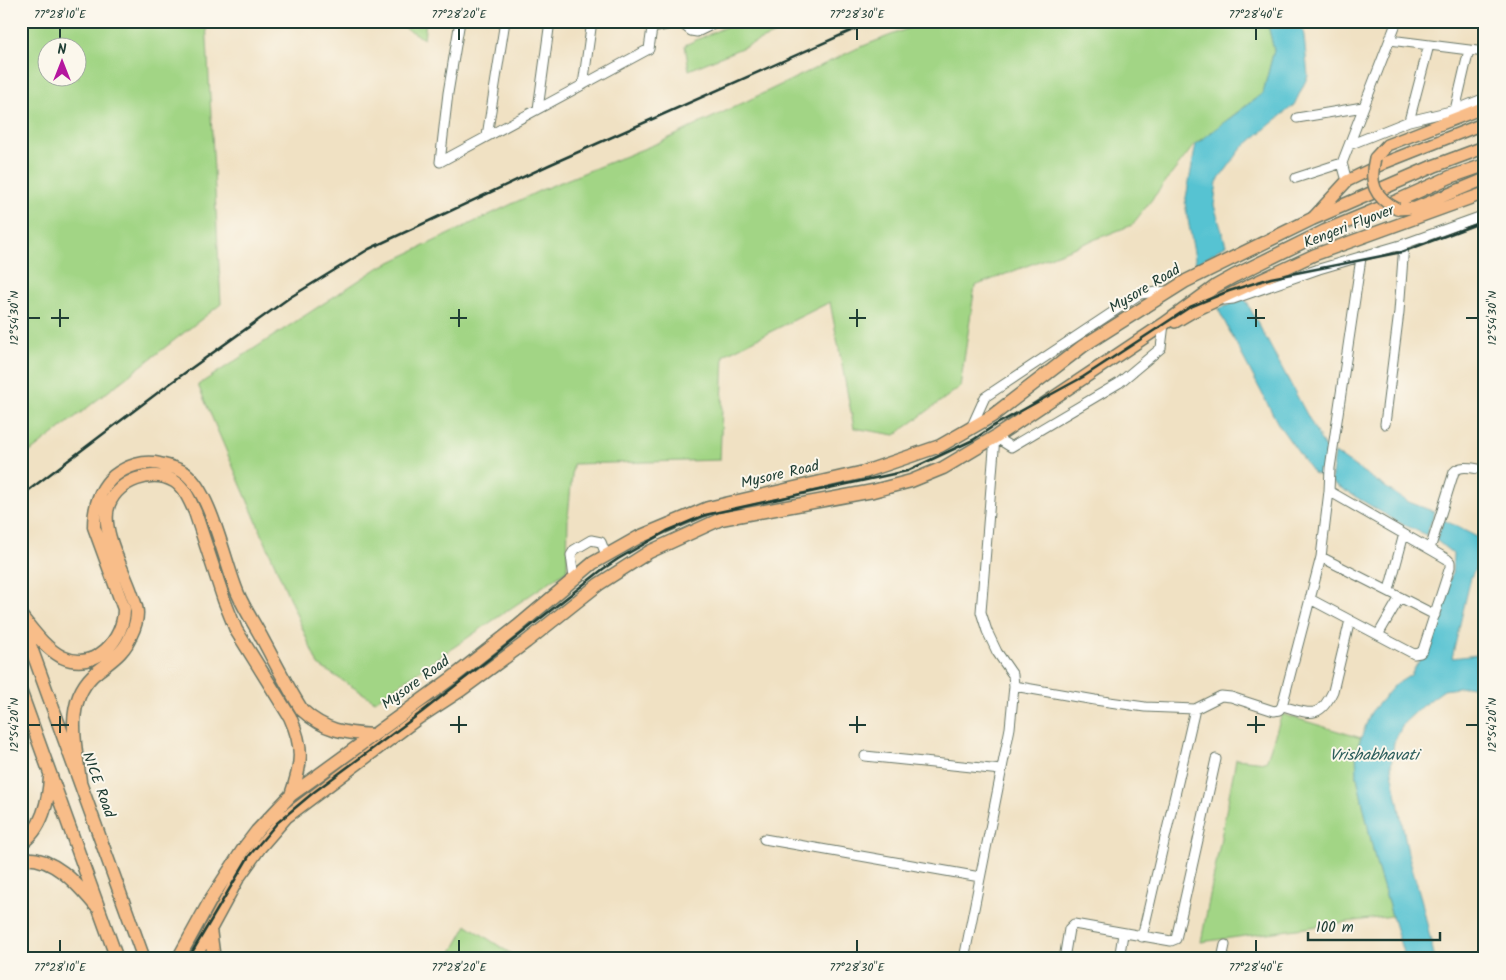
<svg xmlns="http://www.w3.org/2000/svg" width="1506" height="980" viewBox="0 0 1506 980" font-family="Kalam,sans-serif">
<rect width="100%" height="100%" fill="#fbf7ec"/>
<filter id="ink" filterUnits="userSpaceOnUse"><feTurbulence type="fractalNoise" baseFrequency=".02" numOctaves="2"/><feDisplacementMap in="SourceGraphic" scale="10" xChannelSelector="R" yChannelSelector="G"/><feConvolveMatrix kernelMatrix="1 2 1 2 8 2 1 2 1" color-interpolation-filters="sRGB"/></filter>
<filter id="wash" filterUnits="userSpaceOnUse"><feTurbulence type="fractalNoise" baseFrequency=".0096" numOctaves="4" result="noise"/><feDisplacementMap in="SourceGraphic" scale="20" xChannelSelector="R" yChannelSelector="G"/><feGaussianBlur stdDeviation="1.12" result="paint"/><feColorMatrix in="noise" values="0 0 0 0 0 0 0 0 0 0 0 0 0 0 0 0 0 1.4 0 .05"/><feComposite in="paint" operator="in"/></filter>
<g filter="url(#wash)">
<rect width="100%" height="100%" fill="#f0e1c3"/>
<path fill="#a2d585" stroke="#60895c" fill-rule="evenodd" d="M 21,21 L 206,21 L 221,304 L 21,459 ZM 48,48 L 78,48 L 78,78 L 48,78 Z
M 393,21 L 426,21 L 424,39 Z
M 739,21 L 806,21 L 689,70 L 685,45 Z
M 927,21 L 1267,21 L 1274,50 L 1263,93 L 1195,144 L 1132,225 L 975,286 L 960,387 L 895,435 L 854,428 L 830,302 L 724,355 L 720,460 L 573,464 L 568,517 L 567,570 L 375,701 L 318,665 L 198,385 L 378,268 L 541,190 L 663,141 L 858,48 Z
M 1282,714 L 1361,738 L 1356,751 L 1357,777 L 1376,863 L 1392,916 L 1201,942 L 1236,759 L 1266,762 Z
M 467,925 L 519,959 L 448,959 Z"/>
<path fill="#57c3d2" stroke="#3b8083" d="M 1267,21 L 1301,21 L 1304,36 L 1308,76 L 1294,105 L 1242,148 L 1217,182 L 1214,205 L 1226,245 L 1196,264 L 1185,203 L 1196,144 L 1263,93 L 1274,50 Z
M 1245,299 L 1327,452 L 1324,477 L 1313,473 L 1278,424 L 1218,309 Z
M 1335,453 L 1406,501 L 1435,512 L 1426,535 L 1396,521 L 1331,482 Z
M 1444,520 L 1479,538 L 1482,546 L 1479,561 L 1471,577 L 1452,658 L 1485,654 L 1485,684 L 1444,690 L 1422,706 L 1404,723 L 1394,742 L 1391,766 L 1408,853 L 1422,902 L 1435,959 L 1405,959 L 1376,863 L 1357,777 L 1356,751 L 1371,712 L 1395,685 L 1411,675 L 1431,639 L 1452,573 L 1453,554 L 1436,540 Z"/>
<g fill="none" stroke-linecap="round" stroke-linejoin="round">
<path stroke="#57c3d2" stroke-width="2.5" d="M 1214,251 L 1219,261"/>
</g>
</g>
<g filter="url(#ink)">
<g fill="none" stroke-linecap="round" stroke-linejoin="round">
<defs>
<path id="minor" d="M 685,21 L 686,27 L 691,31 L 697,32 L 720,21
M 652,28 L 685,21
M 1390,40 L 1485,52
M 583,85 L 592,21
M 538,109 L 550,21
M 1455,110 L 1485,98
M 1297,118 L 1363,107
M 1409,121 L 1429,45
M 487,136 L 505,21
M 1349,145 L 1409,121 L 1455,110 L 1469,50
M 440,162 L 649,49 L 653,21
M 440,162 L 448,93 L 460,21
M 1296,178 L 1342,163
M 1347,181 L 1342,163 L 1397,21
M 1224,300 L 1233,299 L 1319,269 L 1404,244 L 1485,215
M 1385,424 L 1399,312 L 1404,244
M 971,428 L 985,397 L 1140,294 L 1167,291
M 1430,549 L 1454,472 C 1461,464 1475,469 1485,470
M 1321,557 L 1435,615
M 574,578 L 571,555 L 574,550 L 591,540 L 601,542 L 606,555
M 1389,590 L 1404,534
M 1310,599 L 1414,654 L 1420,653 L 1423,650 L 1450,567 L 1450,562 L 1447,559 L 1329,491
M 1378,635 L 1400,597
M 1014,686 L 1095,700 L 1145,707 L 1195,709 L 1221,696 L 1231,697 L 1274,711 L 1279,710 L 1282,706 L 1321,557 L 1329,491 L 1330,468 L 1361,258
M 1282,706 C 1309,713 1319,721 1333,691 L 1350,620
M 865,756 L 1001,770
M 764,839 L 980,877
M 1142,937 L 1195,709
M 964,959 L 1010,728 L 1014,686 L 1013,675 L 997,652 L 987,631 L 981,612 L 995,437 L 1011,447 L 1119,383 L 1161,348 L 1164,324
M 1064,959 L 1069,929 L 1074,924 L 1171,941 L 1176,939 L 1216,759
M 1119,959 L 1123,934
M 1222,959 L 1225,945"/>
<path id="major" d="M 1375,158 L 1387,145 L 1485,107
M 1397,209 L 1415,208 L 1485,179
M 1312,219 L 1347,181 L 1384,163 L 1485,123
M 1175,322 L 1192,312 L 1314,255 L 1485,193"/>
<path id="highway" d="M 21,616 C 33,631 45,648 62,657 C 95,672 124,640 124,609 L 94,527 C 94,508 99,489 114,476 C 127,466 144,460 160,464 C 169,466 178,468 185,473 C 212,494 224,561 238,594 C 245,610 255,625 263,640 C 276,664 288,688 302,710 C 325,731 344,733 373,735
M 22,623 L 144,959
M 21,693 L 117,959
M 80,781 C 75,744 63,698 98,671 C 112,660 125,652 131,635 C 134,629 137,621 137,613 C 137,607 134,601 132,595 C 124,570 99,529 109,504 C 118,481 152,468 174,481 C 185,488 190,501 195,512 L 224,600 L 236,630 L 290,717 C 304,748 302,764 291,795
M 21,843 C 42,831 49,799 50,777
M 21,859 C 52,854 78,885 96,906
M 210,929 L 213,952 L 215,959
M 178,959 L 211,899 L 244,848 L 257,831 L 291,795 L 452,678 L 517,627 L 593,563 L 639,537 L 708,508 L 864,472 L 940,446 L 992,416 L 1083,346 L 1186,281 L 1312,219 L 1434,166 L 1485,147
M 194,959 L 238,878 L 260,847 L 286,817 L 418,718 L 461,690 L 526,642 L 599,584 L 649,552 L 721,519 L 873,491 L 911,481 L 943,468 L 995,437 L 1164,324 L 1216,286 L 1234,276 L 1325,231 L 1397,201 L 1450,177 L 1485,165"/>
</defs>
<use href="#minor" stroke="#687666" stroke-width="11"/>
<use href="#major" stroke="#687666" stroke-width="14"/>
<use href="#highway" stroke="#687666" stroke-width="15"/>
<use href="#minor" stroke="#fff" stroke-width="9"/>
<use href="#major" stroke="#f8bd89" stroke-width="11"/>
<use href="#highway" stroke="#f8bd89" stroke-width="12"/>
<path stroke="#1f3d34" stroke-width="2.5" d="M 21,496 L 168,385 L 289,298 L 369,249 L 549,165 L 873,21
M 188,959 L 249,856 L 277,823 L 314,792 L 422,712 L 603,569 L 618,559 L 667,531 L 705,515 L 907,471 L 973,440 L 995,425 L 1083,377 L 1190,307 L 1229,291 L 1271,278 L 1402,252 L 1485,221"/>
<defs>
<path id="major-bridge" d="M 1375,158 C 1369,183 1374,197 1397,209"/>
</defs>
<use href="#major-bridge" stroke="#687666" stroke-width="14" stroke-linecap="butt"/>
<use href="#major-bridge" stroke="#f8bd89" stroke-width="11"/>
</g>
</g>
<path fill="none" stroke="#1f3d34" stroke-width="2" d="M 60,28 L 60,40M 459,28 L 459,40M 857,28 L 857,40M 1256,28 L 1256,40M 60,309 L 60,327M 459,309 L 459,327M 857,309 L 857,327M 1256,309 L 1256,327M 28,318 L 40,318M 51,318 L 69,318M 450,318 L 467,318M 849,318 L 866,318M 1247,318 L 1265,318M 1466,318 L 1478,318M 60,716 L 60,733M 459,716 L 459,733M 857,716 L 857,733M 1256,716 L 1256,733M 28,725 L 40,725M 51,725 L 69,725M 450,725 L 467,725M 849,725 L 866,725M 1247,725 L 1265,725M 1466,725 L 1478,725M 60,940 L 60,952M 459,940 L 459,952M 857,940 L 857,952M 1256,940 L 1256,952"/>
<g text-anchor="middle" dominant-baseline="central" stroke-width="4" stroke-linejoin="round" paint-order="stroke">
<g font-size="15" fill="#1f3d34" stroke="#fbf7ec">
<text transform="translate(1349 227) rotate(-21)">Kengeri Flyover</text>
<text transform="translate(1145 289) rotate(-31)">Mysore Road</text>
<text transform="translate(780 475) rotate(-13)">Mysore Road</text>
<text transform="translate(416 683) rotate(-36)">Mysore Road</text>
<text transform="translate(98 785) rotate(70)">NICE Road</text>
</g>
<g font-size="16" font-style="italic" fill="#2d5e5c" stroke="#fbf7ec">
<text x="1374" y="755">Vrishabhavati</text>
</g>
</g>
<rect width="1506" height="980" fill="none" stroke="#fbf7ec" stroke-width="55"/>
<g transform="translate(62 62)"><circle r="24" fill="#fbf7ec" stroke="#a3ada2"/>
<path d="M0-4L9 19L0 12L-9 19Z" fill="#b5179e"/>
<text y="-8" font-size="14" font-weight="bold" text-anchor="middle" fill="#1f3d34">N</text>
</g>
<path d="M1308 932v8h132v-8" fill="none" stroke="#1f3d34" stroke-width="2.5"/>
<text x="1316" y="932" font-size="15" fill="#1f3d34" stroke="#fbf7ec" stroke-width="4" paint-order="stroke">100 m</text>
<rect x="28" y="28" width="1450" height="924" fill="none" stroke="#1f3d34" stroke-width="2"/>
<g font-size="12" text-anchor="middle" fill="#1f3d34">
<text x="60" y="18">77°28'10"E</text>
<text x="459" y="18">77°28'20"E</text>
<text x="857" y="18">77°28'30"E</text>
<text x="1256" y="18">77°28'40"E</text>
<text transform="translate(14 318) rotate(-90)" y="4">12°54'30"N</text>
<text transform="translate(1492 318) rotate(-90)" y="4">12°54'30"N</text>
<text transform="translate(14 725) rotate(-90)" y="4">12°54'20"N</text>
<text transform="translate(1492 725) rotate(-90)" y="4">12°54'20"N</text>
<text x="60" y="971">77°28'10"E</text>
<text x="459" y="971">77°28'20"E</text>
<text x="857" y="971">77°28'30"E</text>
<text x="1256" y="971">77°28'40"E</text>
</g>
</svg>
